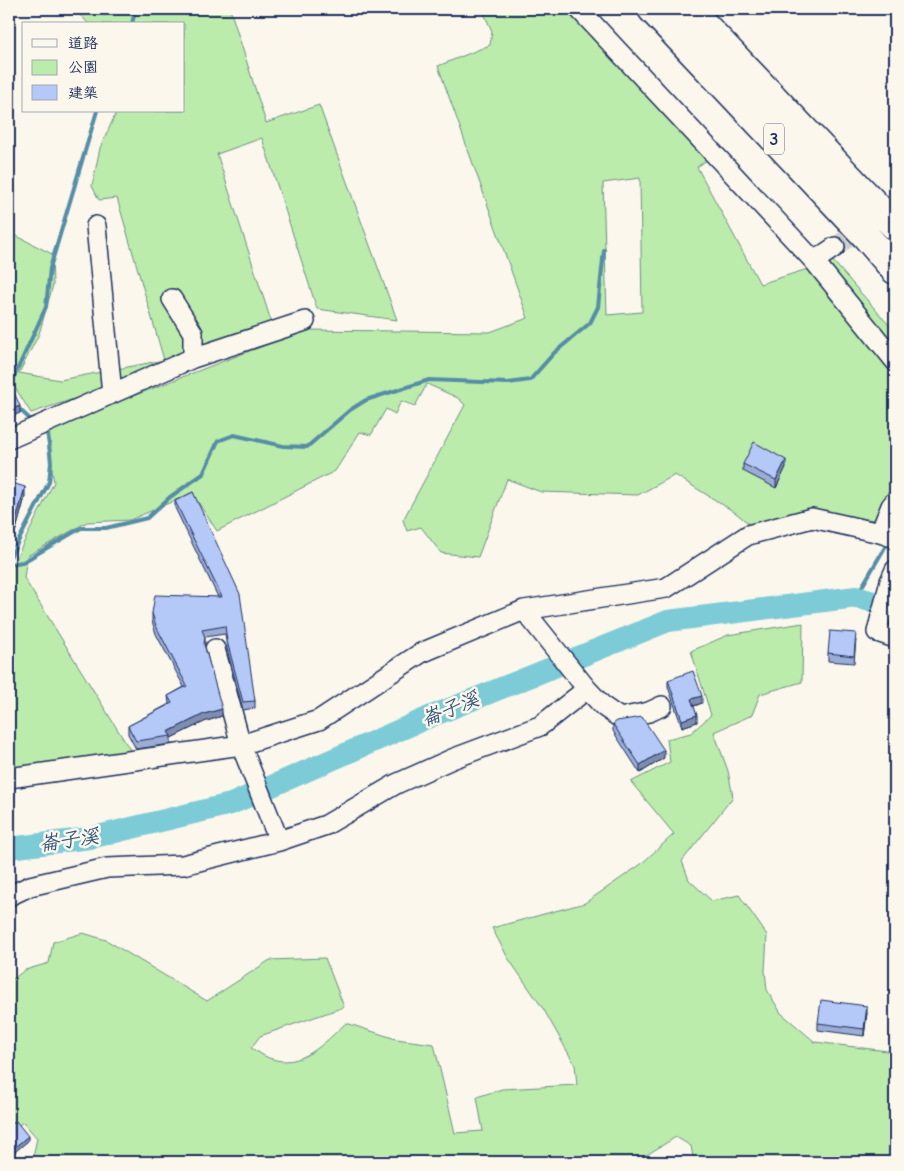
<svg xmlns="http://www.w3.org/2000/svg" width="904" height="1171" viewBox="0 0 904 1171" font-family="'Comic Neue','LXGW WenKai TC',sans-serif">
<rect width="100%" height="100%" fill="#fbf7ec"/>
<filter id="ink" filterUnits="userSpaceOnUse"><feTurbulence type="fractalNoise" baseFrequency=".02" numOctaves="2"/><feDisplacementMap in="SourceGraphic" scale="10" xChannelSelector="R" yChannelSelector="G"/><feConvolveMatrix kernelMatrix="1 2 1 2 8 2 1 2 1" color-interpolation-filters="sRGB"/></filter>
<g filter="url(#ink)">
<path fill="#bcecab" stroke="#6c8e84" fill-rule="evenodd" d="M 74,9 L 230,9 L 266,123 L 319,105 L 397,320 L 317,309 L 262,138 L 217,154 L 272,324 L 98,391 L 31,413 L 9,378 L 9,232 L 52,254 L 53,285 L 39,334 L 19,373 L 60,380 L 164,360 L 117,198 L 99,200 L 92,186 L 100,148 L 117,111 L 184,111 L 184,24 L 89,24 Z
M 482,9 L 566,9 L 574,15 L 714,155 L 697,167 L 760,284 L 833,261 L 895,332 L 895,527 L 874,520 L 807,512 L 749,524 L 736,513 L 675,475 L 638,495 L 541,492 L 507,479 L 478,557 L 441,553 L 421,527 L 407,531 L 403,520 L 465,405 L 458,398 L 427,384 L 415,406 L 401,401 L 395,414 L 386,409 L 371,435 L 360,432 L 335,471 L 217,531 L 192,493 L 130,520 L 87,522 L 27,556 L 24,578 L 132,753 L 9,768 L 9,572 L 54,482 L 45,430 L 304,330 L 490,332 L 528,318 L 438,66 L 490,45 L 492,31 ZM 640,178 L 642,312 L 607,315 L 603,183 Z
M 803,623 L 802,682 L 760,694 L 752,715 L 714,732 L 728,771 L 733,797 L 682,861 L 689,880 L 712,901 L 739,895 L 767,935 L 765,971 L 767,990 L 781,1013 L 815,1042 L 895,1052 L 895,1162 L 694,1162 L 691,1146 L 676,1137 L 635,1162 L 32,1162 L 37,1138 L 23,1122 L 9,1133 L 9,982 L 25,970 L 49,963 L 53,942 L 83,933 L 106,940 L 207,1001 L 270,960 L 325,958 L 344,1007 L 260,1036 L 251,1048 C 257,1051 263,1056 269,1058 C 301,1070 324,1043 346,1023 L 396,1039 L 434,1044 L 455,1133 L 483,1131 L 477,1097 L 502,1089 L 577,1085 L 575,1065 L 544,1010 L 508,958 L 492,928 L 585,903 L 640,865 L 674,834 L 631,782 L 670,762 L 667,739 L 691,733 L 711,715 L 691,651 L 728,635 Z"/>
<g fill="none" stroke-linecap="round" stroke-linejoin="round">
<path stroke="#558da6" stroke-width="4" d="M 132,9 L 134,15 L 132,24
M 12,392 L 13,379 L 46,307 L 50,268 L 97,111
M 17,407 L 34,423
M 9,559 L 49,482 L 51,463 L 48,434 L 43,430
M 9,564 L 23,562 L 81,528 L 106,528 L 147,518 L 170,497 L 203,474 L 218,441 L 234,435 L 283,446 L 307,447 L 350,410 L 366,400 L 429,380 L 508,383 L 530,380 L 554,353 L 590,323 L 598,307 L 604,250
M 856,597 L 888,542"/>
<path stroke="#7bcbd6" stroke-width="22" d="M 9,848 L 90,838 L 231,804 L 427,718 L 668,621 L 856,597 L 895,608"/>
<path stroke="#cecfd0" stroke-width="19" stroke-dasharray="19 9" stroke-linecap="butt" d="M 835,247 L 869,224"/>
<defs>
<path id="minor" d="M 579,9 L 814,261 L 895,361
M 96,226 L 112,394
M 814,261 L 835,247
M 172,299 L 193,333 L 193,358
M 9,439 L 193,358 L 305,321
M 880,533 L 891,506 L 895,501
M 895,570 L 890,581 L 877,632 L 895,638
M 524,610 L 587,689 L 604,707 L 620,718 L 649,712 L 662,706
M 9,778 L 241,745 L 319,720 L 421,653 L 524,610 L 666,588 L 748,535 L 812,518 L 880,533 L 895,538
M 279,841 L 326,825 L 396,784 L 452,759 L 540,726 L 587,689
M 9,896 L 30,886 L 107,868 L 183,865 L 279,841 L 241,745 L 215,649"/>
<path id="highway" d="M 652,9 L 866,236 L 895,270
M 689,9 L 895,226"/>
</defs>
<use href="#minor" stroke="#1b2f5e" stroke-width="22"/>
<use href="#highway" stroke="#1b2f5e" stroke-width="31"/>
<use href="#minor" stroke="#fbf7ec" stroke-width="19"/>
<use href="#highway" stroke="#fbf7ec" stroke-width="28"/>
</g>
<path fill="#9cadd5" stroke="#1b2f5e" d="M 743,464 L 786,467 L 776,488 L 743,471 Z
M 9,482 L 25,497 L 16,530 L 9,528 Z
M 193,492 L 255,701 L 255,708 L 243,710 L 227,649 L 225,634 L 205,637 L 205,646 L 222,716 L 204,722 L 171,738 L 171,744 L 136,749 L 128,734 L 128,726 L 169,704 L 168,696 L 184,687 L 156,634 L 152,621 L 152,613 L 218,597 L 175,508 L 175,501 Z
M 856,640 L 854,663 L 828,661 L 828,653 Z
M 668,680 L 702,703 L 694,706 L 697,722 L 682,727 L 668,687 Z
M 613,724 L 664,758 L 640,773 L 613,731 Z
M 867,1013 L 864,1036 L 818,1030 L 818,1023 Z"/>
<path fill="#7f8dae" stroke="#1b2f5e" d="M 20,406 L 20,413 L 9,418 L 9,410 Z
M 786,460 L 786,467 L 776,488 L 776,480 Z
M 25,487 L 25,497 L 16,530 L 16,520 Z
M 702,696 L 702,703 L 691,707 L 691,699 Z
M 222,709 L 222,716 L 204,722 L 171,738 L 171,736 L 168,732 L 204,714 Z
M 697,715 L 697,722 L 682,727 L 682,720 Z
M 664,750 L 664,758 L 640,773 L 640,765 Z
M 867,1006 L 867,1013 L 864,1036 L 864,1029 Z
M 28,1136 L 28,1141 L 9,1157 L 9,1152 Z"/>
<path fill="#b5c9f8" stroke="#1b2f5e" d="M 9,381 L 20,406 L 9,410 Z
M 754,442 L 786,460 L 776,480 L 743,464 Z
M 9,482 L 25,487 L 16,520 L 9,518 Z
M 193,492 L 240,594 L 255,701 L 243,702 L 227,641 L 225,626 L 202,630 L 205,637 L 204,644 L 222,709 L 204,714 L 168,732 L 171,736 L 136,741 L 128,726 L 172,703 L 168,696 L 187,686 L 156,626 L 152,613 L 155,595 L 222,597 L 175,501 Z
M 830,631 L 856,633 L 854,656 L 828,653 Z
M 693,671 L 702,696 L 691,699 L 697,715 L 682,720 L 668,680 Z
M 642,717 L 664,750 L 640,765 L 613,724 L 617,721 Z
M 821,1000 L 867,1006 L 864,1029 L 818,1023 Z
M 16,1121 L 28,1136 L 9,1152 L 9,1126 Z"/>
</g>
<g text-anchor="middle" dominant-baseline="central" stroke-width="5" stroke-linejoin="round" paint-order="stroke">
<rect fill="#fbf7ec" stroke="#5e6b89" stroke-width="1" x="764" y="123.5" width="20" height="31" rx="4"/>
<g font-size="18" font-weight="bold" fill="#1b2f5e">
<text x="774" y="139">3</text>
</g>
<g font-size="20" font-style="italic" fill="#33567c" stroke="#fbf7ec">
<text transform="translate(450 709) rotate(-22)">崙子溪</text>
<text transform="translate(69 840) rotate(-8)">崙子溪</text>
</g>
</g>
<rect width="904" height="1171" fill="none" stroke="#fbf7ec" stroke-width="30"/>
<rect x="15" y="15" width="874" height="1141" fill="none" stroke="#1b2f5e" stroke-width="2" filter="url(#ink)"/>
<rect x="22" y="22" width="162" height="90" fill="#fbf7ec" stroke="#a1a7b3"/>
<rect x="32" y="39" width="25" height="8" fill="#fbf7ec" stroke="#a1a7b3"/>
<text x="68" y="48" font-size="15" fill="#1b2f5e">道路</text>
<rect x="32" y="60" width="25" height="15" fill="#bcecab" stroke="#a1a7b3"/>
<text x="68" y="72" font-size="15" fill="#1b2f5e">公園</text>
<rect x="32" y="85" width="25" height="15" fill="#b5c9f8" stroke="#a1a7b3"/>
<text x="68" y="98" font-size="15" fill="#1b2f5e">建築</text>
</svg>
